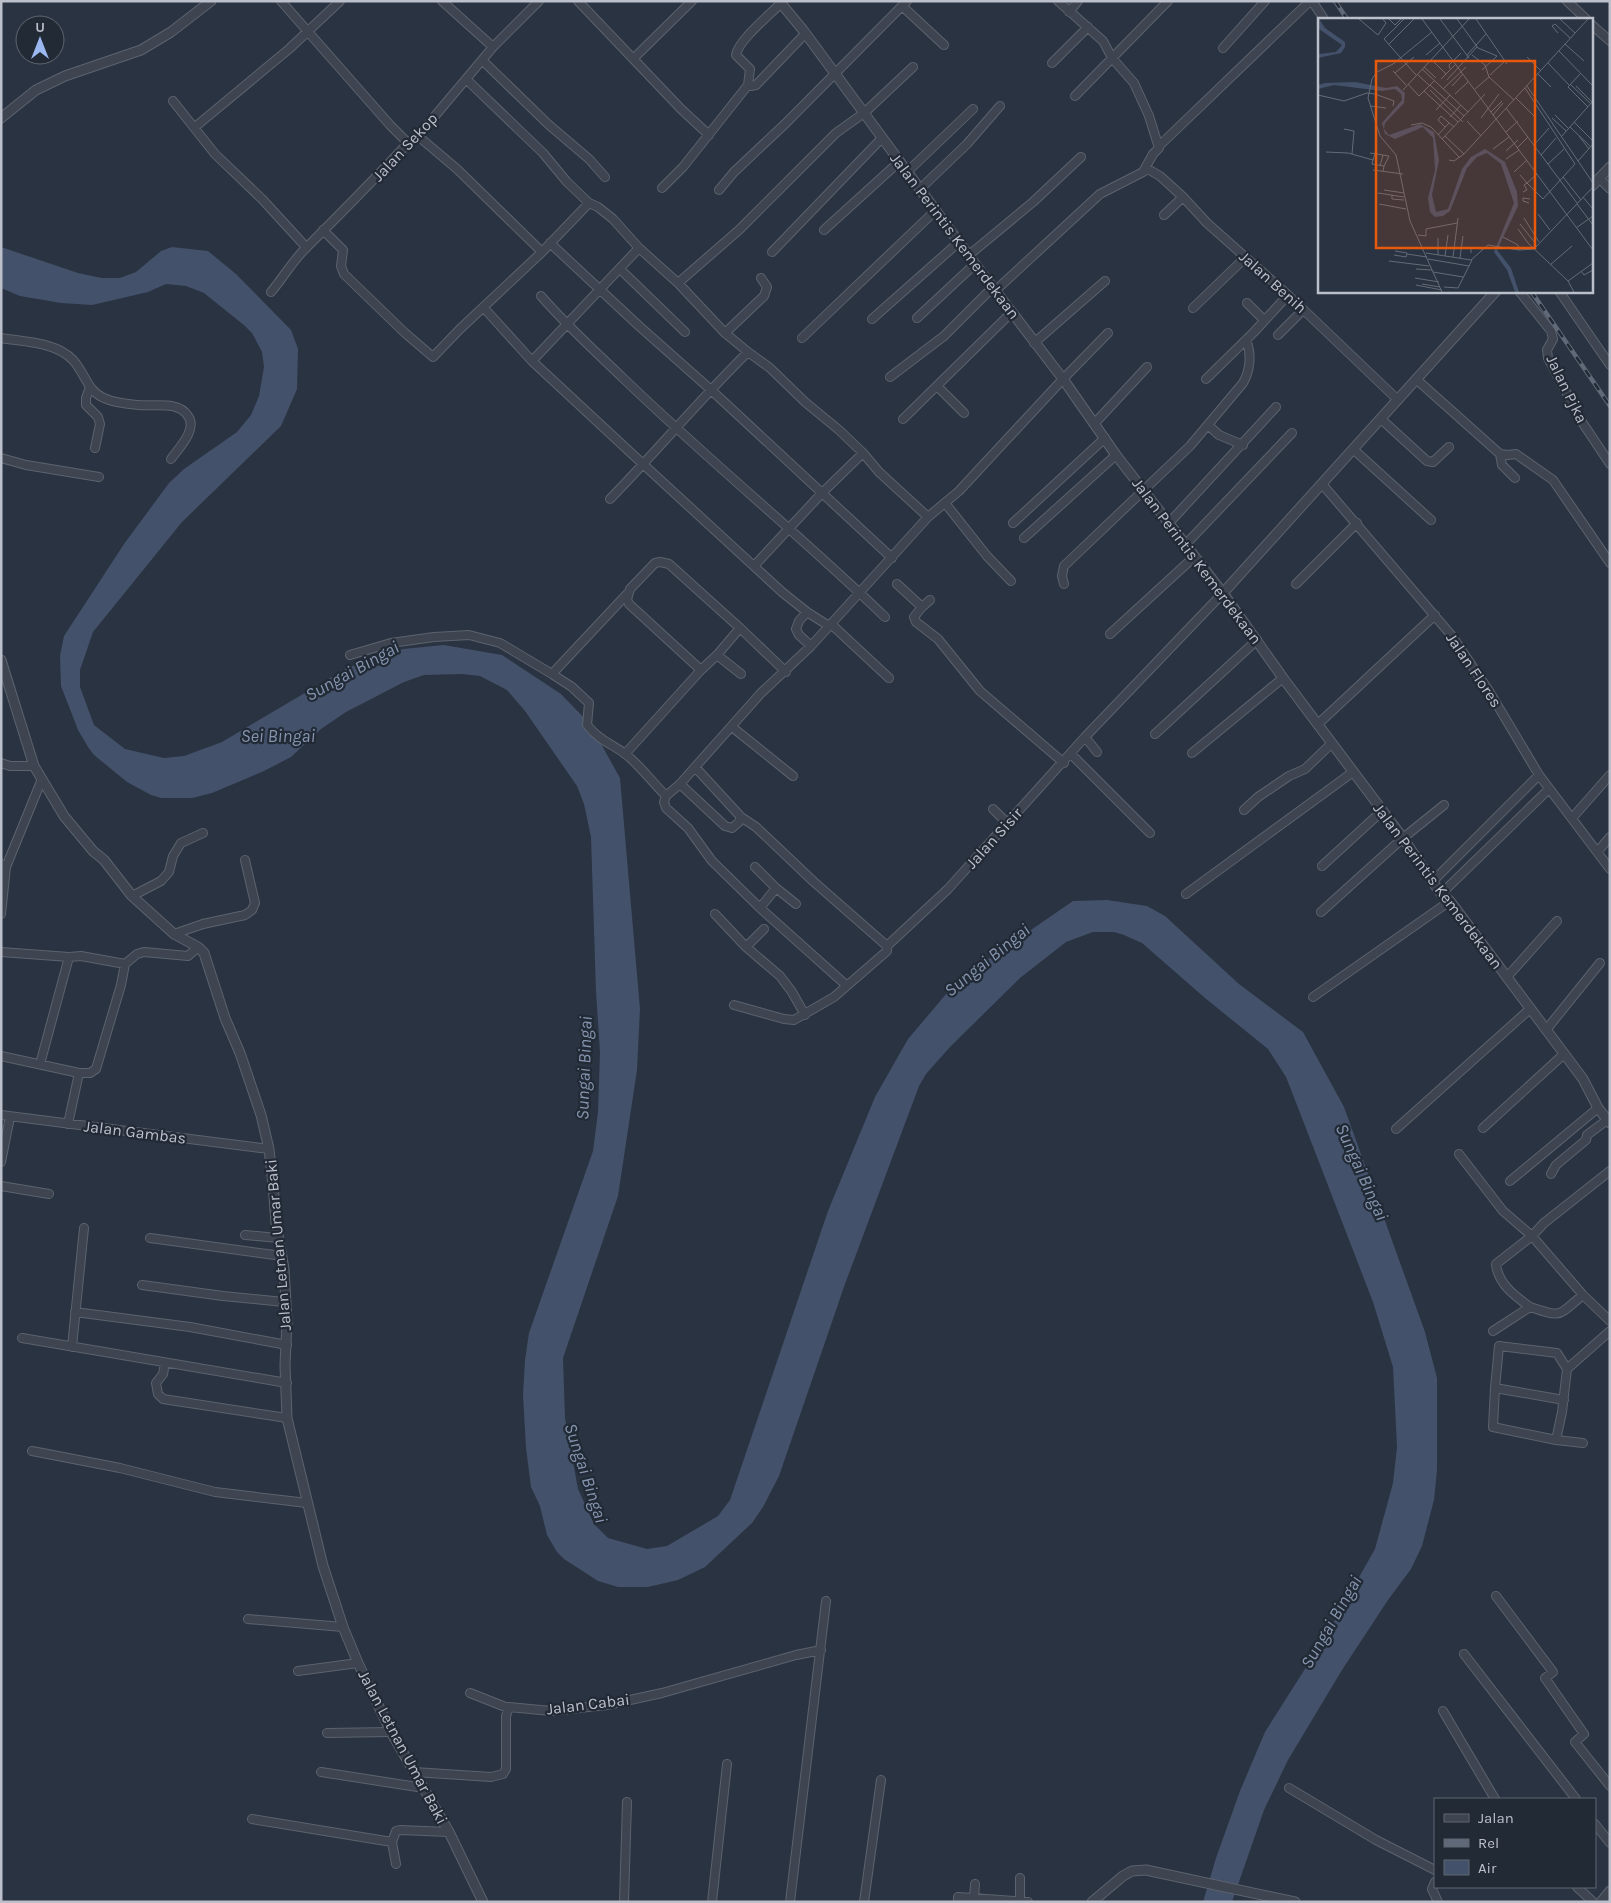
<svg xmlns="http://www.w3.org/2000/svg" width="1611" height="1903" viewBox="0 0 1611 1903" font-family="Karla,sans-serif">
<rect width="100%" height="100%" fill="#2a3341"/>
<path fill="#43516a" d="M 1,247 L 78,273 L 102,278 L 120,278 L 136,272 L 161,251 L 172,247 L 208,251 L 236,274 L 291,330 L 298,349 L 297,389 L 281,426 L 182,522 L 93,632 L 80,670 L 80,687 L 94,725 L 125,749 L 164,758 L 184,756 L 222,742 L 347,668 L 403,649 L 444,645 L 502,655 L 561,694 L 590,724 L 620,778 L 640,1009 L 637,1070 L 618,1196 L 563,1358 L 565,1418 L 578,1489 L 594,1524 L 608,1538 L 647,1549 L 667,1546 L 718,1516 L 730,1500 L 828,1211 L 875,1097 L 908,1039 L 958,980 L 1073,901 L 1107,900 L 1147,906 L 1165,916 L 1239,984 L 1303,1032 L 1344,1107 L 1425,1332 L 1437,1378 L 1437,1470 L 1434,1500 L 1422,1546 L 1411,1569 L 1388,1600 L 1342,1670 L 1288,1760 L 1264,1810 L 1232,1902 L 1203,1902 L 1216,1858 L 1240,1791 L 1265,1732 L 1324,1639 L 1375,1549 L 1393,1483 L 1397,1447 L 1393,1367 L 1373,1302 L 1295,1100 L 1286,1077 L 1268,1049 L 1205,998 L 1142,943 L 1124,935 L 1114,932 L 1093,932 L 1066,942 L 1020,978 L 950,1047 L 926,1074 L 919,1086 L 845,1284 L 779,1476 L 763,1507 L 752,1523 L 705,1567 L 678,1580 L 648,1587 L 618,1587 L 598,1581 L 564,1559 L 557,1552 L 547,1535 L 540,1506 L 531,1487 L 526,1448 L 523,1395 L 525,1360 L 529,1333 L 593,1151 L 598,1112 L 600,1052 L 596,992 L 591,837 L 584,804 L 577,786 L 525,711 L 507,690 L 480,676 L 462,674 L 424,675 L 404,682 L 346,712 L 321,729 L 291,757 L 264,771 L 212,793 L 192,798 L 161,798 L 151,795 L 127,782 L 94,755 L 88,747 L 78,730 L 61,686 L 60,656 L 64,636 L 124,544 L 169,483 L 184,469 L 237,432 L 251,415 L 259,396 L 264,367 L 262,352 L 252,333 L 245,326 L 204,293 L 186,286 L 166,284 L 148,292 L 92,305 L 61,303 L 20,296 L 1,288 Z"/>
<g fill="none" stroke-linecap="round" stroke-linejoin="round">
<defs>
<path id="minor" d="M 281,1 L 390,125 L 408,143
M 442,1 L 493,47
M 578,1 L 681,109 L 709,135
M 1312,1 L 1324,19
M 1567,1 L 1586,19
M 902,6 L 944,45
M 1069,12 L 1078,1
M 1592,25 L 1610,41
M 1223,48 L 1265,1
M 634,58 L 692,1
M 482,60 L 549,125 L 589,159 L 605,177
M 1052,63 L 1088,27
M 466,79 L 543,153 L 567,182 L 589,203 L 598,207 L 613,219 L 639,248 L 678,283 L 725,333 L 748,352 L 770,368 L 805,402 L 839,430 L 863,453 L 879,472 L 928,517
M 748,85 L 751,86 L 756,85 L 805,34
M 1075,96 L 1168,1
M 173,101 L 215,154 L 262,199 L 306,247
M 195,127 L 289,49 L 340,1
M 418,136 L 457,169 L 542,252
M 1159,146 L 1310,1
M 1146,168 L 1160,176 L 1183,197 L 1207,223 L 1288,295 L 1398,400
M 907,172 L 973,109
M 1599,178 L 1610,189
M 662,188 L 683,167 L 748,85 L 750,69 L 736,55 C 738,40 772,13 783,1
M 920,189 L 967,144 L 1000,106
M 719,190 L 734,172 L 786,123 L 907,1
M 1164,215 L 1183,197
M 323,230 L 343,250 L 341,266 L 344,274 L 405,333 L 433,357 L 460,329 L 542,252 L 589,203
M 824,230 L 900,161
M 550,243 L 639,326 L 710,389 L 892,558
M 772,252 L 882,138
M 969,255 L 1033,202 L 1081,157
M 620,269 L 685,332
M 678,283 L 739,230 L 836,133 L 864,113 L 913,67
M 996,290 L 1100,194 L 1143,172 L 1153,154 L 1159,148 L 1149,116 L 1134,83 L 1112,58 L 1103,41 L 1058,1
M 1519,291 L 1551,331 L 1553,339 L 1547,350 L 1548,358 L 1582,422 L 1610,464
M 1559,291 L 1610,365
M 271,292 C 283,278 293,260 307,247 C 341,213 375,179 408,143 L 418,136 L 493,47 L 539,1
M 541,296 C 567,326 596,352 624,379 C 709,461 800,535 885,617
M 1247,303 L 1264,320
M 484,308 L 532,361 L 644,465 L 782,592 L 807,612 L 829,626
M 1193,308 L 1246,257
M 917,318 L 975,264
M 872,319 L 959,242
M 725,333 L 764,296 L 767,287 L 761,278
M 1278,335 L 1303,310
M 1,338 C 25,342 56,342 73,360 C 85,373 87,391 104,398 C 114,403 127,404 138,405 C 153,407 178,400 188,416 C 198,429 178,449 171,459
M 802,338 L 936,210
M 1034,343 L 1105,281
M 532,361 L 639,248
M 890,377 L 944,336 L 993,287
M 1206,379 L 1254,332 L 1288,295
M 1416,379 L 1500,454 L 1508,455 L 1516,454 L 1553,480 L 1610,563
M 937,386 L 964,413
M 90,387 L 86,398 L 86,405 L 98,417 L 100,424 L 95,448
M 903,419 L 1012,312
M 1381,419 L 1427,461 L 1433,462 L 1449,447
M 1094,424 L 1147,367
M 1208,425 L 1219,435 L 1243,445
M 1353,449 L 1431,520
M 1500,454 L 1502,465 L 1515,478
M 1,458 L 26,465 L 99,477
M 1322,484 L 1452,636 L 1489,691 L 1539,775 L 1610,869
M 610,499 C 657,451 700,399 748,352
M 945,503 L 987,556 L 1011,581
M 1013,523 L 1105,438
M 1168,524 L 1276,407
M 1024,538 L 1116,455
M 1185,545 L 1292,433
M 754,566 L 822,493 L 863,453
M 897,584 L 922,607 L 930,600
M 1064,584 L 1062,576 L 1064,566 L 1190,446 L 1243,383 C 1250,371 1252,354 1246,340
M 1296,584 L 1357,523
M 922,607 L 914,617 L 916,622 L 938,639 L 980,691 L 1064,763
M 807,612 L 799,621 L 796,629 L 799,635 L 811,646
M 831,624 L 889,678
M 1110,634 L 1194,557
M 350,655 L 391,643 L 434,637 L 469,635 L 500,643 L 552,674 L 572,687 L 589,703 L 587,725 C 599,740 610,743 624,753 C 637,762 654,784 666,796
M 717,655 L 741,674
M 701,670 L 629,604 L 627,599 L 630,589 L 655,563 L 660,562 L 669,564 L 740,628 L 786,672
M 552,674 L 627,594
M 1318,724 L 1435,615
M 732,727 L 793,776
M 1155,734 L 1257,640
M 1085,737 L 1097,752
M 1192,753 L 1283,678
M 625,754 L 701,670 L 717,655 L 740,628
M 1071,754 L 1150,833
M 1,763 L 10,766 L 34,766
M 695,767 L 741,817 L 756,827 L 814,882 L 887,946
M 680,784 L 725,826 L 732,828 L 739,822 L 741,817
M 993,809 L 1008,824
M 1244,810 L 1258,797 L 1289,776 L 1305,769 L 1332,743
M 1573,817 L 1610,775
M 1598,851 L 1610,837
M 1,864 L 6,867 L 42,779
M 1322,866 L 1382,811
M 755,867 L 776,888 L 796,904
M 1433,881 L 1539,775
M 1186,894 L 1353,772
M 1441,894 L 1549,789
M 132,896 L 161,881 L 169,872 L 173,856 L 181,843 L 203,833
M 760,908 L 776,888
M 1321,912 L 1403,838 L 1444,805
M 1,914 L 6,867
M 715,914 L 746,947
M 764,929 L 746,947 L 780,976 L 792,992 L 805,1015
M 174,934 L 203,924 L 245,915 L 252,910 L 255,903 L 245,860
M 1,952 L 69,957 L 40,1064
M 69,957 L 81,956 L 125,964 L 121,985 L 96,1069 L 90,1073 L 79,1073
M 125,964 L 137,954 L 144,952 L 188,956 L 198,947
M 1507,977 L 1557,921
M 846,985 L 760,908 L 712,861 L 688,828 L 666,808 L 664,802 L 666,796 L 680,784 L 761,693 L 811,646 L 928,517 L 959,491 L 1063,379 L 1108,333
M 1313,997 L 1450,901
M 734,1005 L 784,1019 L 794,1020 L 834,997 L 887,951 L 887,946 L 948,889 L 1085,737 L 1223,593
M 1546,1030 L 1600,963
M 1,1056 L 79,1073 L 68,1124
M 1,1115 L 269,1149
M 1483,1128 L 1564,1054
M 1396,1129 L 1530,1009
M 1459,1154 L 1503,1211 L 1532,1236 L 1496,1264 C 1498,1284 1515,1296 1530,1307 L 1493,1331
M 1,1162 L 10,1117
M 1610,1171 L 1544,1223 L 1532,1236 L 1583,1295 L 1610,1321
M 1551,1174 L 1556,1165 L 1586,1140 L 1587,1135 L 1607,1120
M 1510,1181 L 1598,1108
M 1,1186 L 49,1194
M 245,1235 L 278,1238
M 150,1238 L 282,1256
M 142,1285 L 223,1296 L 284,1302
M 1530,1307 C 1563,1318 1557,1316 1583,1295
M 75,1312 L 190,1327 L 287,1345
M 22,1338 L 287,1383
M 72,1347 L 84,1228
M 165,1363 L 163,1374 L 156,1383 L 158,1394 L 163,1399 L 287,1418
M 1495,1388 L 1499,1346 L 1557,1353 L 1567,1369
M 1556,1440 L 1493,1427 L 1495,1388 L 1564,1400
M 1583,1443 L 1556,1440 L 1562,1412 L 1567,1369 L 1610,1331
M 32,1451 L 120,1468 L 215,1492 L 307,1503
M 1496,1596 L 1553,1672 L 1545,1678 L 1584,1734 L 1575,1742 L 1610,1786
M 248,1619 L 343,1627
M 1464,1654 L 1576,1799
M 298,1671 L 358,1663
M 470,1693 L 508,1708
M 1443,1711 L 1495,1799
M 327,1733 L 391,1732
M 321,1772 L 424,1788
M 414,1772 L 491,1777 L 503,1774 L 506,1769 L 506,1716 L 509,1707 L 551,1711 L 607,1705 L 662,1693 L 796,1655 L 821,1650
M 1289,1788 L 1376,1840 L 1435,1870
M 252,1819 L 392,1842
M 1595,1824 L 1610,1843
M 396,1864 L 392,1842 L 396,1831 L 400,1830 L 449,1832
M 1435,1882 L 1432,1889 L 1438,1902
M 1577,1887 L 1593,1902
M 974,1898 L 975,1884
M 1020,1901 L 1020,1878
M 624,1902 L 627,1802
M 712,1902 L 727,1764
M 790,1902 L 826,1601
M 864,1902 L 881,1780
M 958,1902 L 958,1897 L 1028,1902"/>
<path id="tertiary" d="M 779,1 L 803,30 L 975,264 L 1063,379 L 1116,455 L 1223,593 L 1283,678 L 1403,838 L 1441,894 L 1450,901 L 1583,1079 L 1598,1108 L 1610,1123
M 1,118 L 36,90 L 65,76 L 141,50 L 171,32 L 211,1
M 1592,186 L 1610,167
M 1223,593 L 1496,291
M 1,660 L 34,766 L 64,816 L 93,851 L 104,860 L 132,896 L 174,934 L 198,947 L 204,953 L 225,1018 L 240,1053 L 261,1115 L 269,1149 L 273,1184 L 276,1223 L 284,1269 L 287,1321 L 285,1365 L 287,1418 L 323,1566 L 343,1627 L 358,1663 L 391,1732 L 449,1832 L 483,1902
M 1092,1902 L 1123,1876 L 1132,1871 L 1146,1870 L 1295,1902
M 1601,1902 L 1610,1891"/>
</defs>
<use href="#minor" stroke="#5c636e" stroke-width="10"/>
<use href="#tertiary" stroke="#5c636e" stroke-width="11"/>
<use href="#minor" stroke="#3e4551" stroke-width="8"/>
<use href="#tertiary" stroke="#3e4551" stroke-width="9"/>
<defs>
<path id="rail" d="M 1335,1 L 1347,19
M 1531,291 L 1610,406"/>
</defs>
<use href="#rail" stroke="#606977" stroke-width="4.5"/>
<use href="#rail" stroke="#222a36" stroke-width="2.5" stroke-dasharray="8" stroke-linecap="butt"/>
</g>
<g text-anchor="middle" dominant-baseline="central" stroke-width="4.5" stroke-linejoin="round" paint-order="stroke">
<g font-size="16" fill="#bbc0cb" stroke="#222a36">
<text transform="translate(405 147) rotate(-47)">Jalan Sekop</text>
<text transform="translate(955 236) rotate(53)">Jalan Perintis Kemerdekaan</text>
<text transform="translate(1273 282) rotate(42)">Jalan Benih</text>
<text transform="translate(1567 389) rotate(64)">Jalan Pjka</text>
<text transform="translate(1197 561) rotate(53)">Jalan Perintis Kemerdekaan</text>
<text transform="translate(1474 670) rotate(56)">Jalan Flores</text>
<text transform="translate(994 838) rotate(-48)">Jalan Sisir</text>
<text transform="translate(1438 886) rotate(53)">Jalan Perintis Kemerdekaan</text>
<text transform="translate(135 1132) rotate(7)">Jalan Gambas</text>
<text transform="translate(278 1245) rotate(-95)">Jalan Letnan Umar Baki</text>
<text transform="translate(588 1704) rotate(-7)">Jalan Cabai</text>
<text transform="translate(403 1747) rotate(62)">Jalan Letnan Umar Baki</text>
</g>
<g font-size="18" font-style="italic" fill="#8595af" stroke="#222a36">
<text transform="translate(352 671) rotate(-29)">Sungai Bingai</text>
<text x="278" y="736">Sei Bingai</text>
<text transform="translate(987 960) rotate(-39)">Sungai Bingai</text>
<text transform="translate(584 1068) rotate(-88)">Sungai Bingai</text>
<text transform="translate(1362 1172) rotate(66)">Sungai Bingai</text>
<text transform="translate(586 1473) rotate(72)">Sungai Bingai</text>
<text transform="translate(1331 1622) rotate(-60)">Sungai Bingai</text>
</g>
</g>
<g transform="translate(1318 18)">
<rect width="275" height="275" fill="#2a3341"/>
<path d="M 1,1 L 7,10 L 27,24 L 27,29 L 23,35 L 0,40 L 1,36 L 18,34 L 24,27 L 1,11 ZM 37,64 L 68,70 L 79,68 L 87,75 L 86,85 L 67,105 L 66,111 L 71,117 L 102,106 L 116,114 L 121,142 L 114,177 L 118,194 L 130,191 L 144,151 L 153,139 L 167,131 L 187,144 L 199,174 L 200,188 L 179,232 L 193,250 L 201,274 L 197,274 L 189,252 L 176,234 L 196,185 L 183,146 L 169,135 L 159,139 L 149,150 L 132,193 L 125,198 L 117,199 L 112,194 L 110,180 L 117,152 L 115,120 L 105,109 L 77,121 L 67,116 L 64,105 L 84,82 L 83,76 L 77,71 L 64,73 L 16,67 L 0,71 L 0,67 L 7,65 Z" fill="#43516a"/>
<path fill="none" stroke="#646b78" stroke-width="1" d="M 41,1 L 60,17 L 68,5 L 65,1M 71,1 L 77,7 L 83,1M 86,1 L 66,21 L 98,57M 104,1 L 275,232M 122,1 L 151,40M 139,1 L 160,30 L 179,38 L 164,52M 158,1 L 189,46M 242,1 L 257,15M 114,14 L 75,46 L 59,54 L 54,61 L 50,80 L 62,118 L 78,137 L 92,203 L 124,274M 240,15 L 234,8 L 237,6 L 252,20M 71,26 L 96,1M 247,26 L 266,43M 241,33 L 275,68M 108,37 L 122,25M 149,37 L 168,16M 154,37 L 167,47 L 171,59M 209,39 L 223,53M 113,41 L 128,56M 230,45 L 251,67M 106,49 L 118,60M 104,51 L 150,94M 132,51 L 131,47 L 143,35M 75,53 L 88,67M 77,55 L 96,39M 99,56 L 112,68M 220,56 L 233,69M 262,56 L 250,69 L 270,89M 172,57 L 187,43M 171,59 L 196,82M 123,61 L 138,46M 129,62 L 159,29M 90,66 L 101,78 L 116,63M 252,66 L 273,86M 112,67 L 146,98M 134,68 L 145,56M 209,68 L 275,165M 258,68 L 274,84M 207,70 L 257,146 L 225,181 L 209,165 L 219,156M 125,71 L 148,49M 157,71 L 171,59M 85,72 L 151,1M 112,72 L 145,104M 106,73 L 140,104M 137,76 L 150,64M 0,77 L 26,83 L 49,75 L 57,76 L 76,83 L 75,88M 198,80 L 217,99M 52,88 L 68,90M 188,90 L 259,185M 118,92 L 132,77M 173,94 L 184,83M 175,97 L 185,85M 237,97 L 250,110M 132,99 L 143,87M 163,100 L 181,76M 234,100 L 248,113M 149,103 L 163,118M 256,104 L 275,123M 93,107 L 104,105 L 113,109 L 142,140M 127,109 L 120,102 L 123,98 L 136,109M 252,109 L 273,129M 26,111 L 36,113 L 34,136M 188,114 L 200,103M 120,117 L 131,105M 127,118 L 146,136M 261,118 L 271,131M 243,119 L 275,83M 124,121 L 167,76M 216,127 L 231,110M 59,128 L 54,146 L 66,148 L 65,153M 199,130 L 210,119M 175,131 L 191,119M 188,133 L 200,122M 8,134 L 30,135 L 55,142M 52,135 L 65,137 L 62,148M 65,137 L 71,138 L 66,148M 223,137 L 238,120M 188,141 L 201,132M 131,142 L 136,143 L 146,136 L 270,1M 260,143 L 275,126M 230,146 L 246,131M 55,152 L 85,156M 196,154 L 209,142M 202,157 L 209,165 L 206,167 L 209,172 L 205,174M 245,159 L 263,182M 66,172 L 86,175M 60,175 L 86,179M 74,177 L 74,181 L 86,182M 265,179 L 275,191M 211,185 L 205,183 L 205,180 L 212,181M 61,186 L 88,191M 259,186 L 275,207M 220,196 L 232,212M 206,200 L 221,224M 202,206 L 218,226M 258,210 L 275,198M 200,211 L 210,225 L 250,263 L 256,274M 100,217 L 108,218 L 108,211 L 139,205M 185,219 L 200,227 L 201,232M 216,231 L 275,169M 108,235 L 153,242 L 170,227 L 201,232 L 216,231M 153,235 L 153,230 L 165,231M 89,236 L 109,239M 76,237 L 88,239 L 89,235 L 77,233M 120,237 L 120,220M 127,238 L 130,217M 135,239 L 140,200M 142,240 L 145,218M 110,241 L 151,248M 71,243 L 111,248M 232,247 L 254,228M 98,251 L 114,252M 263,253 L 266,257 L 275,252M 115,254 L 145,259M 97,260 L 121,264M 250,263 L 275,245M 104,266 L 122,269M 98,267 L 124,272M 126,269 L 140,270 L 154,242"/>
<path fill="#e8590c" fill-opacity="0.15" stroke="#e8590c" stroke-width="2.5" d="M 58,43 L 217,43 L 217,230 L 58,230 Z"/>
<rect width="275" height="275" fill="none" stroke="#bbc0cb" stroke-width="2.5"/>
</g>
<rect width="1611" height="1903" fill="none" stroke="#bbc0cb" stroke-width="5"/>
<rect x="1434" y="1798" width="162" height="90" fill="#222a36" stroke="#5f6672"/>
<rect x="1444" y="1814" width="25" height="8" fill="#3e4551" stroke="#5f6672"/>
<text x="1478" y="1823" font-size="15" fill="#bbc0cb">Jalan</text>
<rect x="1444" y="1839" width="25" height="8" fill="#606977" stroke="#5f6672"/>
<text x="1478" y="1848" font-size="15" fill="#bbc0cb">Rel</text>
<rect x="1444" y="1860" width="25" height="15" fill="#43516a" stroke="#5f6672"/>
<text x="1478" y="1873" font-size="15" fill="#bbc0cb">Air</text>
<g transform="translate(40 40)"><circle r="24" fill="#222a36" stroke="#5f6672"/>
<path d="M0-4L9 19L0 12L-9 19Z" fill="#9bb8f0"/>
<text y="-8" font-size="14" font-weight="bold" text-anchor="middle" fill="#bbc0cb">U</text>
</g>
</svg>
